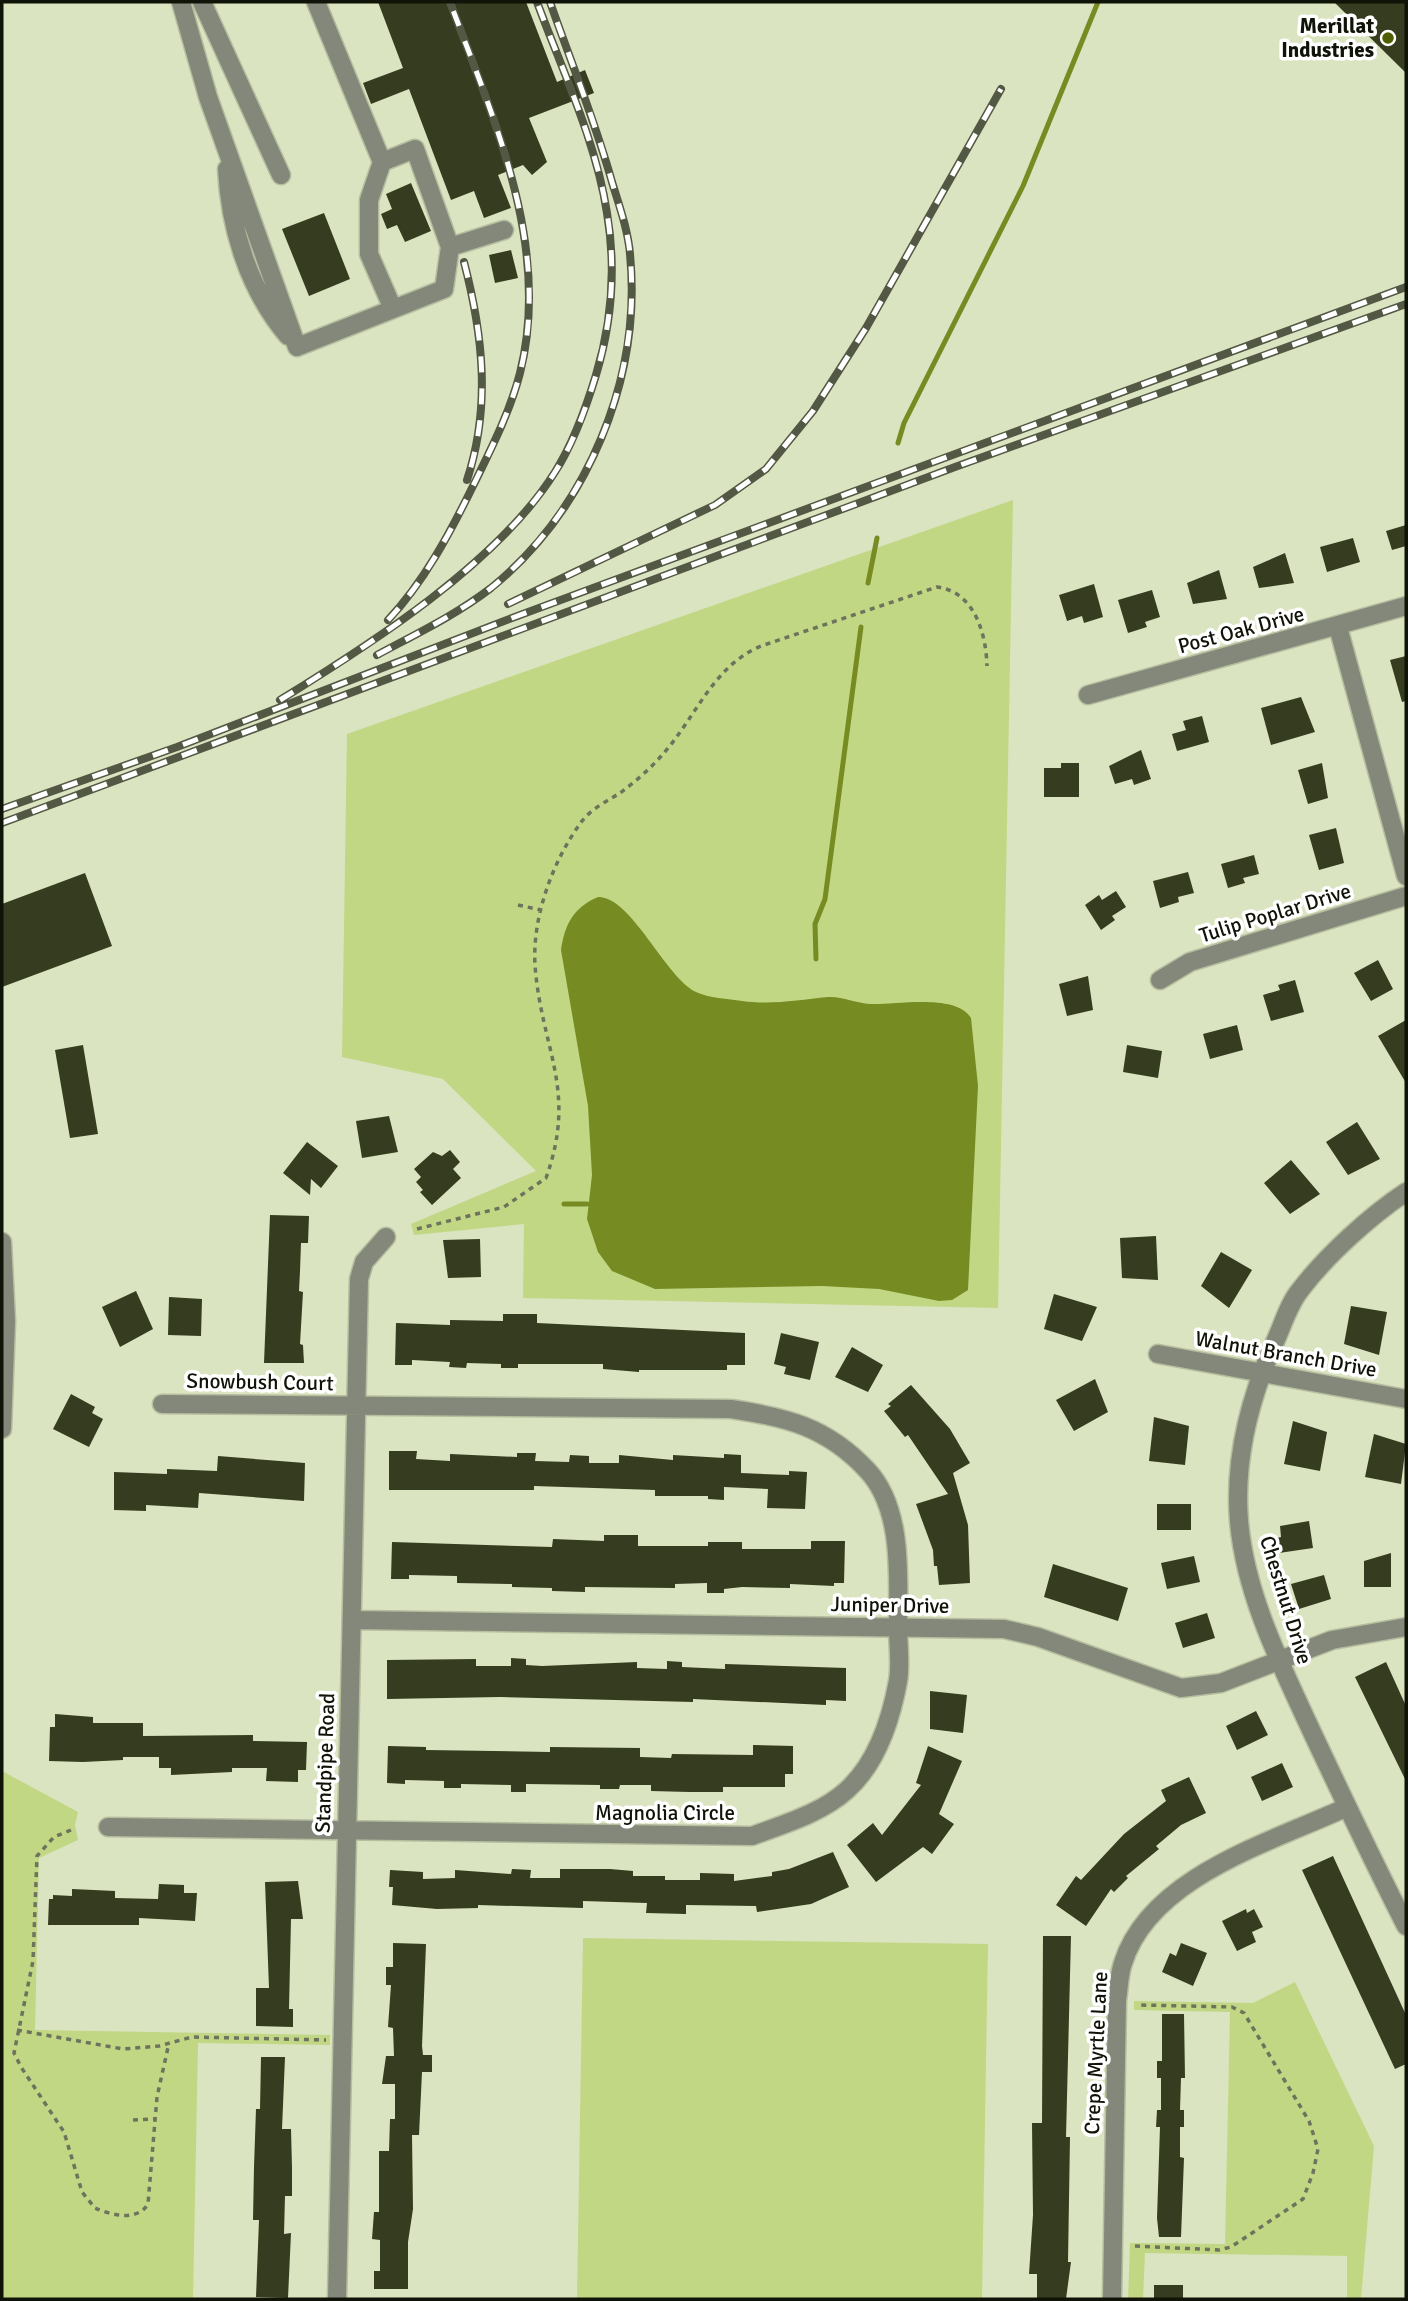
<svg xmlns="http://www.w3.org/2000/svg" width="1408" height="2301" viewBox="0 0 1408 2301" font-family="Signika,sans-serif">
<rect width="100%" height="100%" fill="#dae4c0"/>
<path fill="#c2d784" d="M 1013,500 L 998,1308 L 523,1298 L 524,1224 L 414,1235 L 411,1224 L 536,1171 L 443,1079 L 342,1057 L 347,734 Z
M 2,1771 L 78,1812 L 75,1825 L 78,1840 L 39,1858 L 35,2030 L 330,2035 L 330,2045 L 198,2043 L 193,2299 L 2,2299 Z
M 583,1938 L 988,1944 L 982,2299 L 577,2299 Z
M 1295,1982 L 1374,2146 L 1361,2299 L 1347,2299 L 1347,2256 L 1145,2253 L 1143,2299 L 1128,2299 L 1130,2243 L 1225,2244 L 1230,2012 L 1134,2010 L 1134,2001 L 1253,2003 Z"/>
<path fill="#778b23" d="M 598,897 C 631,896 665,977 696,992 C 709,998 728,999 742,1001 C 771,1005 799,1000 828,997 C 841,996 856,1003 870,1004 C 896,1005 956,993 971,1018 L 978,1086 L 968,1290 L 952,1300 L 939,1301 L 879,1289 L 822,1286 L 655,1289 L 612,1271 L 598,1252 L 587,1219 L 592,1175 L 588,1106 L 561,950 C 565,924 573,908 598,897 Z"/>
<g fill="none" stroke-linecap="round" stroke-linejoin="round">
<path stroke="#778b23" stroke-width="5" d="M 898,443 L 904,423 L 1023,186 L 1098,2
M 868,583 L 877,538
M 816,959 L 815,924 L 825,899 L 861,627
M 564,1204 L 587,1204"/>
</g>
<path fill="#353c1f" d="M 378,2 L 526,2 L 557,82 L 585,70 L 594,93 L 529,118 L 547,162 L 532,175 L 523,165 L 498,175 L 511,208 L 484,218 L 474,191 L 451,200 L 409,89 L 371,104 L 363,83 L 403,68 Z
M 1334,2 L 1406,2 L 1406,73 Z
M 411,183 L 431,231 L 405,242 L 397,225 L 387,229 L 381,214 L 392,209 L 386,194 Z
M 324,213 L 350,279 L 309,296 L 282,229 Z
M 511,250 L 518,278 L 495,283 L 489,255 Z
M 1406,525 L 1406,546 L 1392,550 L 1386,531 Z
M 1353,538 L 1360,562 L 1327,572 L 1320,547 Z
M 1285,553 L 1294,583 L 1259,588 L 1253,567 Z
M 1219,570 L 1227,599 L 1193,604 L 1187,583 Z
M 1094,584 L 1103,617 L 1084,623 L 1082,616 L 1067,621 L 1059,595 Z
M 1152,590 L 1160,617 L 1145,622 L 1147,627 L 1128,633 L 1118,600 Z
M 1406,656 L 1406,701 L 1402,702 L 1390,660 Z
M 1301,697 L 1315,732 L 1271,745 L 1261,708 Z
M 1202,716 L 1209,742 L 1177,751 L 1172,734 L 1186,730 L 1183,721 Z
M 1141,750 L 1151,779 L 1134,785 L 1132,779 L 1115,784 L 1109,766 Z
M 1061,763 L 1079,763 L 1079,797 L 1044,797 L 1044,768 L 1061,768 Z
M 1322,763 L 1328,798 L 1308,804 L 1298,770 Z
M 1336,828 L 1344,863 L 1319,870 L 1309,835 Z
M 1254,855 L 1259,874 L 1243,878 L 1245,883 L 1228,888 L 1221,864 Z
M 1188,872 L 1194,893 L 1178,897 L 1179,902 L 1160,908 L 1153,881 Z
M 85,873 L 112,946 L 2,987 L 2,904 Z
M 1116,891 L 1126,907 L 1112,916 L 1115,920 L 1101,930 L 1085,905 L 1099,895 L 1102,900 Z
M 1378,960 L 1393,989 L 1371,1001 L 1354,973 Z
M 1088,976 L 1093,1010 L 1067,1016 L 1059,984 Z
M 1295,980 L 1304,1012 L 1271,1021 L 1263,995 L 1280,990 L 1278,985 Z
M 1406,1020 L 1406,1083 L 1378,1036 Z
M 1237,1025 L 1243,1050 L 1210,1059 L 1203,1034 Z
M 83,1045 L 98,1134 L 70,1138 L 55,1050 Z
M 1127,1045 L 1162,1051 L 1158,1078 L 1123,1072 Z
M 389,1116 L 398,1152 L 362,1158 L 356,1121 Z
M 1357,1122 L 1380,1159 L 1348,1175 L 1326,1142 Z
M 307,1142 L 338,1166 L 321,1188 L 311,1179 L 310,1195 L 283,1173 Z
M 450,1150 L 460,1162 L 453,1169 L 461,1178 L 432,1205 L 420,1192 L 423,1190 L 416,1182 L 421,1177 L 414,1169 L 433,1152 L 442,1156 Z
M 1291,1160 L 1320,1194 L 1290,1214 L 1264,1183 Z
M 270,1215 L 309,1216 L 308,1243 L 301,1243 L 300,1271 L 299,1291 L 303,1292 L 300,1344 L 303,1345 L 304,1363 L 264,1363 Z
M 1156,1236 L 1158,1280 L 1122,1278 L 1120,1238 Z
M 480,1239 L 481,1277 L 448,1278 L 443,1240 Z
M 1221,1252 L 1252,1270 L 1229,1308 L 1201,1286 Z
M 136,1291 L 153,1329 L 120,1347 L 102,1307 Z
M 1054,1294 L 1097,1307 L 1082,1341 L 1044,1329 Z
M 169,1297 L 202,1299 L 201,1336 L 168,1335 Z
M 1351,1306 L 1387,1312 L 1379,1355 L 1344,1344 Z
M 503,1314 L 537,1314 L 537,1323 L 745,1333 L 745,1365 L 727,1365 L 727,1370 L 639,1370 L 639,1372 L 603,1369 L 603,1364 L 518,1364 L 518,1368 L 501,1368 L 501,1364 L 467,1363 L 466,1368 L 449,1367 L 450,1362 L 412,1360 L 412,1365 L 395,1365 L 396,1323 L 450,1325 L 450,1320 L 503,1321 Z
M 781,1333 L 819,1342 L 810,1380 L 784,1374 L 786,1367 L 774,1364 Z
M 852,1347 L 883,1365 L 868,1392 L 835,1377 Z
M 1095,1379 L 1108,1412 L 1074,1431 L 1056,1400 Z
M 911,1385 L 950,1429 L 970,1463 L 953,1473 L 968,1525 L 970,1583 L 939,1585 L 937,1566 L 934,1566 L 933,1550 L 916,1504 L 948,1494 L 908,1435 L 905,1437 L 884,1411 L 891,1406 L 888,1404 Z
M 71,1394 L 95,1407 L 92,1413 L 103,1419 L 89,1447 L 53,1429 Z
M 1154,1417 L 1189,1426 L 1185,1465 L 1149,1461 Z
M 1293,1421 L 1327,1432 L 1320,1471 L 1284,1464 Z
M 1374,1434 L 1406,1444 L 1401,1484 L 1365,1477 Z
M 389,1451 L 417,1451 L 416,1459 L 450,1461 L 450,1454 L 517,1457 L 517,1453 L 536,1453 L 535,1461 L 569,1462 L 570,1455 L 589,1456 L 589,1463 L 619,1463 L 619,1455 L 673,1460 L 673,1455 L 724,1458 L 724,1454 L 741,1455 L 741,1473 L 789,1475 L 789,1471 L 807,1472 L 805,1509 L 767,1508 L 768,1489 L 724,1487 L 724,1500 L 708,1499 L 708,1496 L 655,1496 L 655,1490 L 534,1486 L 534,1490 L 389,1490 Z
M 218,1456 L 305,1463 L 304,1501 L 199,1493 L 198,1508 L 146,1505 L 146,1511 L 114,1510 L 114,1472 L 167,1474 L 167,1469 L 217,1471 Z
M 1157,1504 L 1191,1504 L 1191,1530 L 1157,1530 Z
M 1309,1521 L 1313,1548 L 1279,1553 L 1277,1538 L 1281,1537 L 1280,1526 Z
M 604,1535 L 638,1535 L 638,1546 L 708,1546 L 708,1542 L 742,1542 L 742,1549 L 811,1549 L 811,1541 L 845,1541 L 844,1583 L 834,1583 L 834,1586 L 790,1584 L 790,1588 L 742,1587 L 724,1589 L 724,1593 L 707,1593 L 707,1583 L 675,1584 L 675,1588 L 585,1587 L 585,1592 L 552,1591 L 552,1588 L 512,1587 L 512,1584 L 457,1583 L 457,1576 L 409,1575 L 409,1579 L 391,1579 L 392,1542 L 552,1547 L 553,1539 L 604,1541 Z
M 1391,1553 L 1391,1587 L 1364,1587 L 1364,1561 Z
M 1194,1556 L 1200,1582 L 1167,1589 L 1161,1563 Z
M 1053,1564 L 1128,1588 L 1118,1621 L 1044,1597 Z
M 1324,1575 L 1331,1599 L 1299,1609 L 1291,1584 Z
M 1207,1613 L 1215,1638 L 1183,1648 L 1175,1623 Z
M 511,1658 L 526,1659 L 526,1665 L 542,1666 L 637,1662 L 637,1668 L 667,1669 L 667,1661 L 682,1662 L 682,1667 L 725,1669 L 725,1664 L 846,1668 L 846,1701 L 826,1700 L 826,1705 L 693,1699 L 693,1702 L 500,1697 L 387,1699 L 387,1660 L 476,1659 L 476,1666 L 511,1666 Z
M 1386,1662 L 1406,1706 L 1406,1781 L 1355,1677 Z
M 930,1691 L 967,1695 L 963,1733 L 930,1729 Z
M 1256,1711 L 1268,1735 L 1237,1750 L 1226,1726 Z
M 55,1714 L 93,1717 L 93,1723 L 143,1723 L 143,1736 L 253,1735 L 253,1741 L 307,1742 L 306,1770 L 298,1770 L 298,1782 L 266,1781 L 267,1768 L 232,1768 L 232,1772 L 171,1775 L 171,1768 L 159,1768 L 159,1757 L 123,1757 L 123,1760 L 83,1762 L 49,1761 L 50,1727 L 55,1727 Z
M 753,1745 L 793,1746 L 793,1774 L 785,1774 L 785,1787 L 723,1787 L 723,1792 L 689,1792 L 651,1791 L 651,1785 L 620,1785 L 619,1789 L 600,1789 L 600,1785 L 526,1784 L 526,1792 L 511,1792 L 511,1785 L 461,1784 L 461,1788 L 444,1788 L 444,1781 L 405,1780 L 405,1784 L 387,1783 L 388,1746 L 426,1747 L 426,1750 L 550,1752 L 550,1747 L 640,1748 L 640,1757 L 671,1758 L 672,1754 L 753,1755 Z
M 928,1746 L 962,1761 L 939,1814 L 954,1824 L 932,1854 L 923,1847 L 876,1882 L 847,1845 L 873,1823 L 882,1835 L 921,1785 L 916,1783 Z
M 1282,1763 L 1293,1787 L 1262,1801 L 1251,1777 Z
M 1189,1777 L 1206,1813 L 1181,1825 L 1156,1846 L 1159,1849 L 1126,1876 L 1128,1878 L 1114,1892 L 1111,1889 L 1086,1926 L 1056,1905 L 1076,1876 L 1081,1880 L 1124,1834 L 1166,1801 L 1161,1790 Z
M 833,1852 L 849,1887 L 811,1904 L 757,1912 L 756,1906 L 686,1905 L 686,1914 L 646,1913 L 647,1903 L 583,1901 L 583,1908 L 478,1905 L 478,1908 L 437,1909 L 392,1905 L 393,1887 L 389,1887 L 390,1870 L 423,1872 L 423,1879 L 455,1878 L 455,1870 L 511,1874 L 512,1869 L 531,1870 L 530,1878 L 560,1878 L 560,1869 L 610,1869 L 633,1871 L 633,1876 L 665,1876 L 665,1880 L 700,1880 L 700,1873 L 734,1874 L 734,1881 L 772,1876 L 772,1872 L 789,1869 Z
M 1333,1856 L 1406,2015 L 1406,2064 L 1395,2069 L 1302,1870 Z
M 298,1881 L 303,1919 L 291,1919 L 289,2009 L 293,2009 L 293,2027 L 256,2026 L 256,1988 L 269,1988 L 265,1882 Z
M 159,1884 L 184,1885 L 184,1893 L 197,1893 L 195,1921 L 139,1918 L 139,1925 L 48,1925 L 49,1899 L 53,1899 L 53,1895 L 72,1896 L 72,1889 L 115,1891 L 115,1898 L 158,1899 Z
M 1246,1909 L 1247,1913 L 1254,1909 L 1263,1927 L 1252,1932 L 1256,1942 L 1237,1951 L 1222,1921 Z
M 1043,1936 L 1071,1936 L 1066,2137 L 1070,2137 L 1068,2262 L 1071,2262 L 1066,2299 L 1037,2299 L 1037,2274 L 1029,2274 L 1033,2215 L 1032,2123 L 1042,2123 Z
M 393,1943 L 426,1944 L 422,2046 L 423,2055 L 432,2055 L 432,2072 L 422,2072 L 419,2135 L 412,2135 L 413,2209 L 408,2242 L 408,2289 L 374,2289 L 374,2271 L 380,2271 L 380,2240 L 372,2239 L 374,2212 L 379,2212 L 379,2151 L 389,2151 L 390,2119 L 395,2119 L 395,2084 L 382,2084 L 386,2056 L 394,2056 L 393,2028 L 388,2027 L 391,1985 L 386,1985 L 386,1967 L 393,1967 Z
M 1181,1943 L 1207,1953 L 1193,1986 L 1162,1972 L 1170,1953 L 1176,1956 Z
M 1162,2014 L 1184,2014 L 1185,2078 L 1181,2078 L 1180,2110 L 1184,2110 L 1184,2127 L 1180,2127 L 1180,2157 L 1184,2158 L 1181,2237 L 1159,2237 L 1157,2218 L 1160,2127 L 1156,2127 L 1157,2110 L 1161,2110 L 1161,2078 L 1157,2078 L 1157,2061 L 1162,2061 Z
M 261,2057 L 285,2057 L 282,2129 L 291,2129 L 292,2168 L 292,2196 L 285,2196 L 284,2234 L 291,2233 L 288,2298 L 256,2297 L 259,2220 L 253,2220 L 254,2167 L 256,2109 L 260,2109 Z
M 1154,2285 L 1183,2285 L 1183,2299 L 1154,2299 Z"/>
<g fill="none" stroke-linecap="round" stroke-linejoin="round">
<defs>
<path id="minor" d="M 181,2 L 208,97 L 297,347 L 444,289 L 450,247 L 415,149 L 382,162 L 316,2
M 202,2 L 281,175
M 382,162 L 369,200 L 369,254 L 393,309
M 227,169 C 230,229 249,290 288,336
M 450,247 L 504,230
M 1338,627 L 1406,876
M 1088,695 L 1406,606
M 1160,980 L 1190,962 L 1406,896
M 1406,1192 C 1371,1215 1326,1256 1301,1289 C 1288,1304 1282,1328 1273,1346 C 1249,1401 1234,1460 1239,1521 C 1245,1594 1281,1665 1311,1730 C 1342,1796 1373,1861 1406,1926
M 2,1242 L 6,1321 L 2,1429
M 1158,1354 L 1406,1399
M 354,1620 L 1004,1629 L 1038,1637 L 1181,1688 L 1221,1683 L 1332,1640 L 1406,1627
M 108,1827 L 752,1836 C 784,1824 822,1813 847,1790 C 877,1763 891,1719 898,1681 C 901,1664 898,1645 898,1628 C 898,1579 904,1509 867,1470 C 827,1427 786,1417 731,1409 L 162,1404
M 337,2299 L 359,1279 L 364,1262 L 386,1237
M 1112,2299 L 1117,2000 C 1119,1988 1119,1974 1123,1963 C 1150,1877 1271,1842 1345,1808"/>
</defs>
<use href="#minor" stroke="#b6be9f" stroke-width="21"/>
<path stroke="#6d735c" stroke-width="3.5" stroke-dasharray="5 5" stroke-linecap="butt" d="M 518,905 L 541,910
M 417,1229 L 504,1207 L 546,1178 C 578,1089 541,1049 535,965 C 532,917 553,860 582,821 C 591,809 607,801 620,793 C 635,782 651,768 663,754 C 696,717 713,666 761,646 L 937,587 C 975,592 986,634 987,666
M 71,1830 L 54,1837 L 37,1856 L 33,1961 L 14,2053 L 21,2067 L 64,2132 L 82,2192 L 95,2208 C 111,2215 137,2222 148,2204 L 157,2097 L 169,2043
M 17,2030 L 123,2049 L 159,2046 L 192,2037 L 326,2040
M 133,2120 L 155,2119
M 1135,2246 L 1219,2250 L 1231,2247 L 1303,2199 L 1313,2173 L 1318,2149 L 1309,2121 L 1244,2013 L 1232,2007 L 1140,2005"/>
<use href="#minor" stroke="#84887a" stroke-width="18"/>
<defs>
<path id="rail" d="M 464,262 C 483,335 491,407 467,480
M 508,604 L 715,505 L 766,469 L 813,411 L 866,328 L 1001,89
M 388,620 C 424,582 450,533 473,486 C 491,449 510,412 520,373 C 552,246 493,118 450,2
M 377,655 C 416,634 456,615 491,588 C 588,509 642,378 630,254 C 628,230 619,205 612,182 C 595,121 571,62 550,2
M 280,700 C 371,644 498,563 555,472 C 574,442 586,408 596,375 C 612,322 616,267 607,213 C 596,141 562,70 537,2
M 2,809 L 177,747 L 512,618 L 1406,287
M 2,823 L 955,467 L 1406,304"/>
</defs>
<use href="#rail" stroke="#535844" stroke-width="8"/>
<use href="#rail" stroke="#fff" stroke-width="5" stroke-dasharray="16" stroke-linecap="butt"/>
</g>
<circle fill="#4e5e00" stroke="#fff" stroke-width="2.5" cx="1388" cy="38" r="7"/>
<g text-anchor="middle" dominant-baseline="central" stroke-width="7" stroke-linejoin="round" paint-order="stroke">
<g font-size="21" font-weight="bold" fill="#101307" stroke="#fff" text-anchor="end">
<text x="1374" y="26">Merillat<tspan x="1374" dy="24">Industries</tspan></text>
</g>
<g font-size="21" fill="#101307" stroke="#fff">
<text transform="translate(1241 630) rotate(-15)">Post Oak Drive</text>
<text transform="translate(1275 913) rotate(-17)">Tulip Poplar Drive</text>
<text transform="translate(1286 1354) rotate(10)">Walnut Branch Drive</text>
<text transform="translate(260 1382) rotate(1)">Snowbush Court</text>
<text transform="translate(1286 1600) rotate(73)">Chestnut Drive</text>
<text transform="translate(890 1605) rotate(1)">Juniper Drive</text>
<text transform="translate(325 1763) rotate(-88)">Standpipe Road</text>
<text x="665" y="1813">Magnolia Circle</text>
<text transform="translate(1096 2053) rotate(-87)">Crepe Myrtle Lane</text>
</g>
</g>
<rect width="1408" height="2301" fill="none" stroke="#101307" stroke-width="7"/>
</svg>
